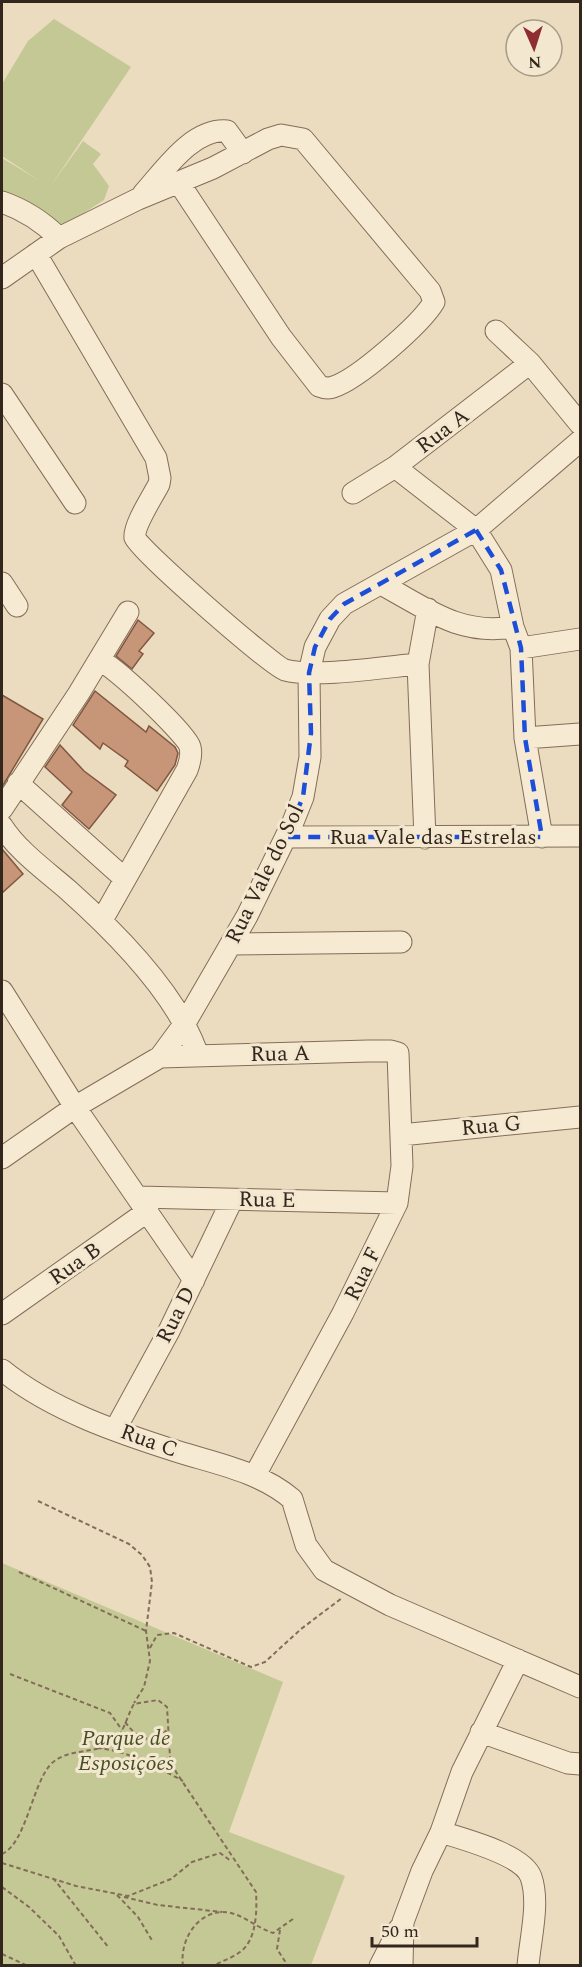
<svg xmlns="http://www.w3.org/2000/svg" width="582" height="1967" viewBox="0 0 582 1967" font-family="Spectral,serif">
<rect width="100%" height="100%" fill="#ebdcc0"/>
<path fill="#c4c895" d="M 54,19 L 131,67 L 50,187 L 83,141 L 101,154 L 93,164 L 109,186 L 104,200 L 63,226 L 2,201 L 2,158 L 40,181 L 2,156 L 2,84 L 28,41 Z
M 2,1563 L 283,1682 L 229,1832 L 345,1876 L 311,1965 L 2,1965 Z"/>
<path fill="#c79578" stroke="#815740" stroke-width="1.5" d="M 138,620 L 154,633 L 139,651 L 143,654 L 132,669 L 116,656 Z
M 95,691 L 146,732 L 149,726 L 175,747 L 178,753 L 175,765 L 157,791 L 125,766 L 128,761 L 103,743 L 100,749 L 73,725 Z
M 2,695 L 43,719 L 2,787 Z
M 60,745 L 84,771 L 116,795 L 89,829 L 62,805 L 72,792 L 45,767 Z
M 2,849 L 23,874 L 2,893 Z"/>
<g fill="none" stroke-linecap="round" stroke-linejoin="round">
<defs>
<path id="minor" d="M 143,194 C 164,171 192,128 227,131 L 243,153
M 2,202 C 25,210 42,221 59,238
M 36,254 L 156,458 L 160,478 L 159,484 C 153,496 133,526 135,538 C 137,548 273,667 285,670 C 313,678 386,667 418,664
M 2,278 L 59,238 L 138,199 L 213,168 L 268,139 L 281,135 L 303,139 L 430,291 L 434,302 C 421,324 357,380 333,387 C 328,389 324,388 319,386 L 281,337 L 179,183
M 496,331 L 530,363 L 580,424
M 2,394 L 75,503
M 395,467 L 476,530 L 501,570 L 513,627 L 521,648 L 525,738 L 542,837
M 353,493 L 395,467 L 530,363
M 2,583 L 17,606
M 381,584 C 426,608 459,636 513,627
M 521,648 L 580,639
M 99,660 C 112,664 187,734 190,747 C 192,755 190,762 187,770 L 102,920
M 525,738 L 580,734
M 18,783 L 124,878
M 2,809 L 79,693 L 128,612
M 2,826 C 17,850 46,871 68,890 C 114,931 179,996 198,1056
M 286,837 L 580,836
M 425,838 L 418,664 L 428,609
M 231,944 L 401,942
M 2,991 L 75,1107 L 194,1280
M 160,1057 L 368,1051 L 391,1051 L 398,1053 L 402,1166 L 397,1203 L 343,1313 L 255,1475
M 401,1135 L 580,1117
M 2,1158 L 75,1107 L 160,1057 L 185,1023 L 247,916 L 293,822 L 303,797 L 310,757 L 309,673 L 315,647 L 330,619 L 344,604 L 476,530 L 580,441
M 138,1197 L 397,1203
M 2,1314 L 148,1211
M 2,1370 C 51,1410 119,1433 179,1452 C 218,1464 260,1472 292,1499 L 306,1545 L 324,1570 L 390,1605 L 580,1687
M 116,1428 L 169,1331 L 232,1200
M 481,1732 L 568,1763 L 580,1764
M 441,1832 C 462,1839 523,1854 531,1877 C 540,1903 530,1939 528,1966
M 380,1966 L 399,1929
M 402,1966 L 403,1922 L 422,1871 L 441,1832 L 462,1772 L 518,1660"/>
</defs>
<use href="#minor" stroke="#836d59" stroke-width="23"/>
<path stroke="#836d59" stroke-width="2" stroke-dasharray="4.5 3" stroke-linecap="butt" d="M 38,1501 L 129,1544 L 142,1555 L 150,1567 L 152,1582 L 146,1631 L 150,1661 L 144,1687 L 134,1703
M 19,1572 L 146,1631
M 150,1648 L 157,1635 L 174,1633 L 251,1667 L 265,1662 L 301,1629 L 342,1598
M 10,1674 L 110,1713 L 122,1730
M 125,1722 C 138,1738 141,1740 162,1735 L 168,1729
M 113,1743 L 149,1738
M 97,1748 C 129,1751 155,1766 183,1781
M 2,1854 C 26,1843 32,1786 50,1765 C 66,1748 92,1754 111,1744 C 123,1737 127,1715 134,1704 L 158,1700 L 167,1707 L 170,1757 L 176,1772 L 256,1892 C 257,1910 257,1940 240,1952 C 232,1958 222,1961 213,1966
M 2,1863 L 76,1886 L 128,1896 L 171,1879 L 192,1862 L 220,1853 L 231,1861
M 53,1878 L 109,1948
M 2,1887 L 29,1907 L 59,1936 L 76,1966
M 117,1895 L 138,1917 L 153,1942
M 124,1897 L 158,1905 L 222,1912
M 280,1930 L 277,1949 L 288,1966
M 2,1954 L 28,1966
M 183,1966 C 179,1939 200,1906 231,1913 C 246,1917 258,1928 273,1933 L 293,1919"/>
<use href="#minor" stroke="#f6ead3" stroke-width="21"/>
</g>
<path fill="none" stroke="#1d4ed8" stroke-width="4.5" stroke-dasharray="12 8" stroke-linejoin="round" d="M 476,530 L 501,570 L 521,648 L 525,738 L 542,837 L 286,837 L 303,797 L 311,733 L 309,673 L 315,647 L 330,619 L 344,604 Z"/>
<g text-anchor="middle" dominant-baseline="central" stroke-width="6" stroke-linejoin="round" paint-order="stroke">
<g font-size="22" fill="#33271d" stroke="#f3e7cf">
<text transform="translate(443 431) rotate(-37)">Rua A</text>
<text x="433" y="837">Rua Vale das Estrelas</text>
<text transform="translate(265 874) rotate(-64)">Rua Vale do Sol</text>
<text transform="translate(280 1054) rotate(-1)">Rua A</text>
<text transform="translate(491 1126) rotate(-5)">Rua G</text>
<text transform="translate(267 1200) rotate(1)">Rua E</text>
<text transform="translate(75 1264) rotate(-35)">Rua B</text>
<text transform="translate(363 1274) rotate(-64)">Rua F</text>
<text transform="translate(176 1315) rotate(-63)">Rua D</text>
<text transform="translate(149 1441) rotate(20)">Rua C</text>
</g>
<g font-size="22" font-style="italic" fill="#464f24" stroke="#f3e7cf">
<text x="126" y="1738">Parque de<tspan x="126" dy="25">Esposições</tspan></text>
</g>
</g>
<rect width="582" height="1967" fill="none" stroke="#33271d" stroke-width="6"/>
<g transform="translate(534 48) rotate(177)"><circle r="28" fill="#f3e7cf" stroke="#a69a88" stroke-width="1.5"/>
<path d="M0-4.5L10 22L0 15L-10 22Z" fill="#8e2d32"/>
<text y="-9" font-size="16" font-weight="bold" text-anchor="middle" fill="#33271d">N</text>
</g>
<path d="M372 1937v9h105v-9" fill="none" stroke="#33271d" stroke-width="3"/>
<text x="381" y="1937" font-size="18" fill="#33271d" stroke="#f3e7cf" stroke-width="4.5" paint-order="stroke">50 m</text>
</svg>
